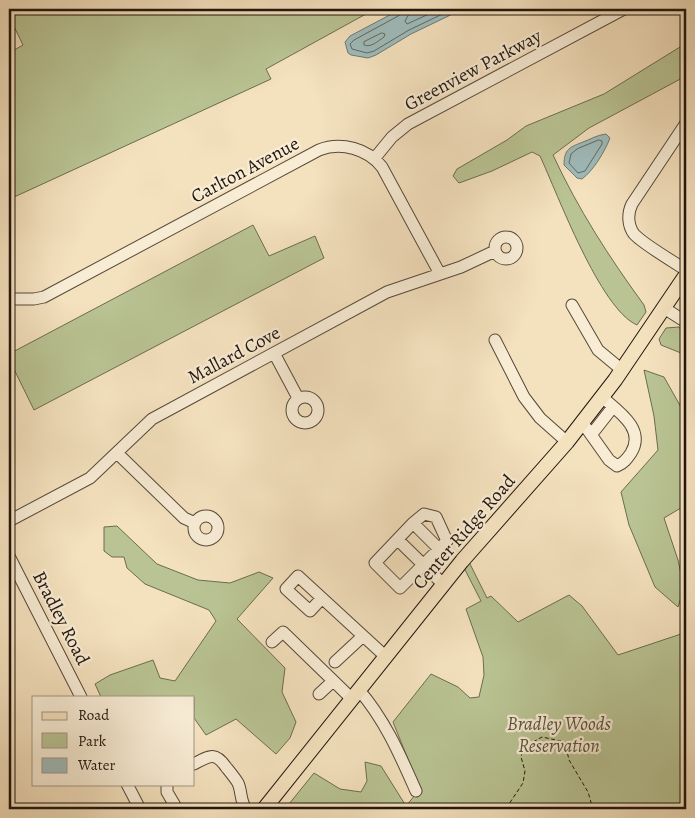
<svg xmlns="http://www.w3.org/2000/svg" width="695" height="818" viewBox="0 0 695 818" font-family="Alegreya,serif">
<rect width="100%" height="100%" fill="#f4e1be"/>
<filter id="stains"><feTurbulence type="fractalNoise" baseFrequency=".004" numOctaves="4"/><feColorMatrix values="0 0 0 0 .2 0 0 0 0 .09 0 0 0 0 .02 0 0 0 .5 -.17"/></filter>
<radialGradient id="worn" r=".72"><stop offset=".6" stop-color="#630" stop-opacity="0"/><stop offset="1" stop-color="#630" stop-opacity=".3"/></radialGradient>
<path fill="#b9c393" stroke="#6c6c50" d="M 9,9 L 375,9 L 266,69 L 271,79 L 12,198 L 9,192 L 9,53 L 23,45 L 9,16 Z
M 680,47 L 686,50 L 686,76 L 589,128 L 553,155 C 578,209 609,257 644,305 L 646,312 L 637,325 C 600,309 558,195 540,156 L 532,152 L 492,171 L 459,183 L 453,176 L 457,169 L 507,140 L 526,126 L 604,94 Z
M 253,225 L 269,256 L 315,236 L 324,258 L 34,410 L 9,359 L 9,354 Z
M 679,327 L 686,337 L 686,355 L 661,345 L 659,339 L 666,328 Z
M 644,370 L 664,377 L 686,416 L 686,505 L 664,518 L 678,560 L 684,588 L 678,607 L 655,587 L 629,525 L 621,492 L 658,450 L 654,416 Z
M 117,526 L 157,564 L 198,580 L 230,583 L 259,572 L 273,578 L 237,619 L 285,668 L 282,692 L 296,722 L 290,738 L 276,754 L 236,719 L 206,735 L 194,718 L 194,697 L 101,697 L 95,684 L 110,675 L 153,660 L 160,678 L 175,681 L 216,621 L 209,610 L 145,584 L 127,568 L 124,557 L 112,557 L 104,551 L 104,527 Z
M 467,558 L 487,598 L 491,596 L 518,622 L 569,595 L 582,606 L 618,655 L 681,634 L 686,631 L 686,809 L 285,809 L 314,773 L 340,789 L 361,792 L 367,781 L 365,762 L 381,766 L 406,806 L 420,789 L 393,722 L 431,674 L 458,687 L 470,698 L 479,697 L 484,675 L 483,657 L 466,609 L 481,601 L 462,564 Z"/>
<path fill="#9fbbba" stroke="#6c7975" d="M 401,9 L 463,9 L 411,34 L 376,55 L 368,58 L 351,55 L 348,53 L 345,42 L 350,36 Z
M 606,134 L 610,138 C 605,151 594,170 582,179 L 577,178 L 564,165 C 564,149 570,147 583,142 C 591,139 597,135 606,134 Z"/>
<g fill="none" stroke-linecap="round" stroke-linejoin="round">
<path stroke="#606864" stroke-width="1" d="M 403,9 L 400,15 L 354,40 L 350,44 L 352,49 L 367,53 L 374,51 L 409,30 L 453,9
M 409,9 L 409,14 L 405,21 L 407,24 L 440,9
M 382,33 L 385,34 L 384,37 C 378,41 371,48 364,45 L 364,42 Z
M 599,140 L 602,141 L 602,144 L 585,171 L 578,173 L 569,163 L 571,154 L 577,149 Z"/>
<defs>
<path id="minor" d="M 686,123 L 632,204 C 627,214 628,226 634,234 C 643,244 674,262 686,270
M 374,159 L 392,137 L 408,124 L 624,9
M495 248a11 11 0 1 1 22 0a11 11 0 1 1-22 0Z
M 15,299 L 34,299 L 44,297 L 319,150 C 341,141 368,149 382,167 L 440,274
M 572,305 L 598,350 L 622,370
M 664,308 L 686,322
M 495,340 L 524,397 L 540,418 L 567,442
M 274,353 L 298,398
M292 410a13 13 0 1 1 26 0a13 13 0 1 1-26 0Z
M 582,422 L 609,460 L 617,466 C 624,463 627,459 631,453 C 646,429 618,411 602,397
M 591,435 L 613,407
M 117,453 L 184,518 L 195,523
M 424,514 L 436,517 L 447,541 L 400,588 L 375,563 L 413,523 Z
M194 528a12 12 0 1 1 24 0a12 12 0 1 1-24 0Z
M 9,521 L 90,478 L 152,419 L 387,292 L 461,267 L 495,251
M 413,523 L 439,549
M 398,540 L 443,584
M 9,556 L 81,697
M 322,598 L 310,611 L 286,589 L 298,576 L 385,656
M 272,642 L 283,632 L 352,699
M 335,662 L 363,636
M 359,690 C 385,720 400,755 416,791
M 319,694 L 333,681
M 194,764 C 209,756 215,751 226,767 C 230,772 235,778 238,783 C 242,792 240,801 246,809
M 127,784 L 140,809
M 167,784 L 167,792 L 177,809"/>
<path id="major" d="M 264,809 L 462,561 L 567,442 L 615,380 L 686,275"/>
</defs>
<use href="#minor" stroke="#55493a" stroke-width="13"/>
<use href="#major" stroke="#20160e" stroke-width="16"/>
<path stroke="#20160e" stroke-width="1" stroke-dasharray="4 2.5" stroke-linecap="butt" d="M 508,809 L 509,804 L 523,783 L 525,771 L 521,757 L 524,747 L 542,737 L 565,742 L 569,760 L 588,792 L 593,809"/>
<use href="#minor" stroke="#f8ecd5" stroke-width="11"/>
<use href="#major" stroke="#f4e1be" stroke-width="14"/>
</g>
<g text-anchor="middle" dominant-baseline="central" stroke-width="4.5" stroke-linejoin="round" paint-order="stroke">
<g font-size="19" fill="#20160e" stroke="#f8ecd5">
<text transform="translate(473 70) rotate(-28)">Greenview Parkway</text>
<text transform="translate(245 170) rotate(-28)">Carlton Avenue</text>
<text transform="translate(234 355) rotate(-28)">Mallard Cove</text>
<text transform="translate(464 532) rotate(-49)">Center Ridge Road</text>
<text transform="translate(61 618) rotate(63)">Bradley Road</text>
</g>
<g font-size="19" font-style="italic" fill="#56533d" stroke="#f8ecd5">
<text x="559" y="724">Bradley Woods<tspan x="559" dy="22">Reservation</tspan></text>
</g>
</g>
<rect width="695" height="818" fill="none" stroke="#f4e1be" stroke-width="30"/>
<rect x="10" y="10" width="675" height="798" fill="none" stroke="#20160e" stroke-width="2.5"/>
<rect x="15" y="15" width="665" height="788" fill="none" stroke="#20160e"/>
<rect x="32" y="696" width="162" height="90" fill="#f8ecd5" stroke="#a29685"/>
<rect x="42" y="712" width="25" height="8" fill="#f4e1be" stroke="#a29685"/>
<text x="78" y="720" font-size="15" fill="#20160e">Road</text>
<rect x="42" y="733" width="25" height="15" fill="#b9c393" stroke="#a29685"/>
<text x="78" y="746" font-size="15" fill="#20160e">Park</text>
<rect x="42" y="758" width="25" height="15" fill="#9fbbba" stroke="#a29685"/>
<text x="78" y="770" font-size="15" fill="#20160e">Water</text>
<rect width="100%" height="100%" filter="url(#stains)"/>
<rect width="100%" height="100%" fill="url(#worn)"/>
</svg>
